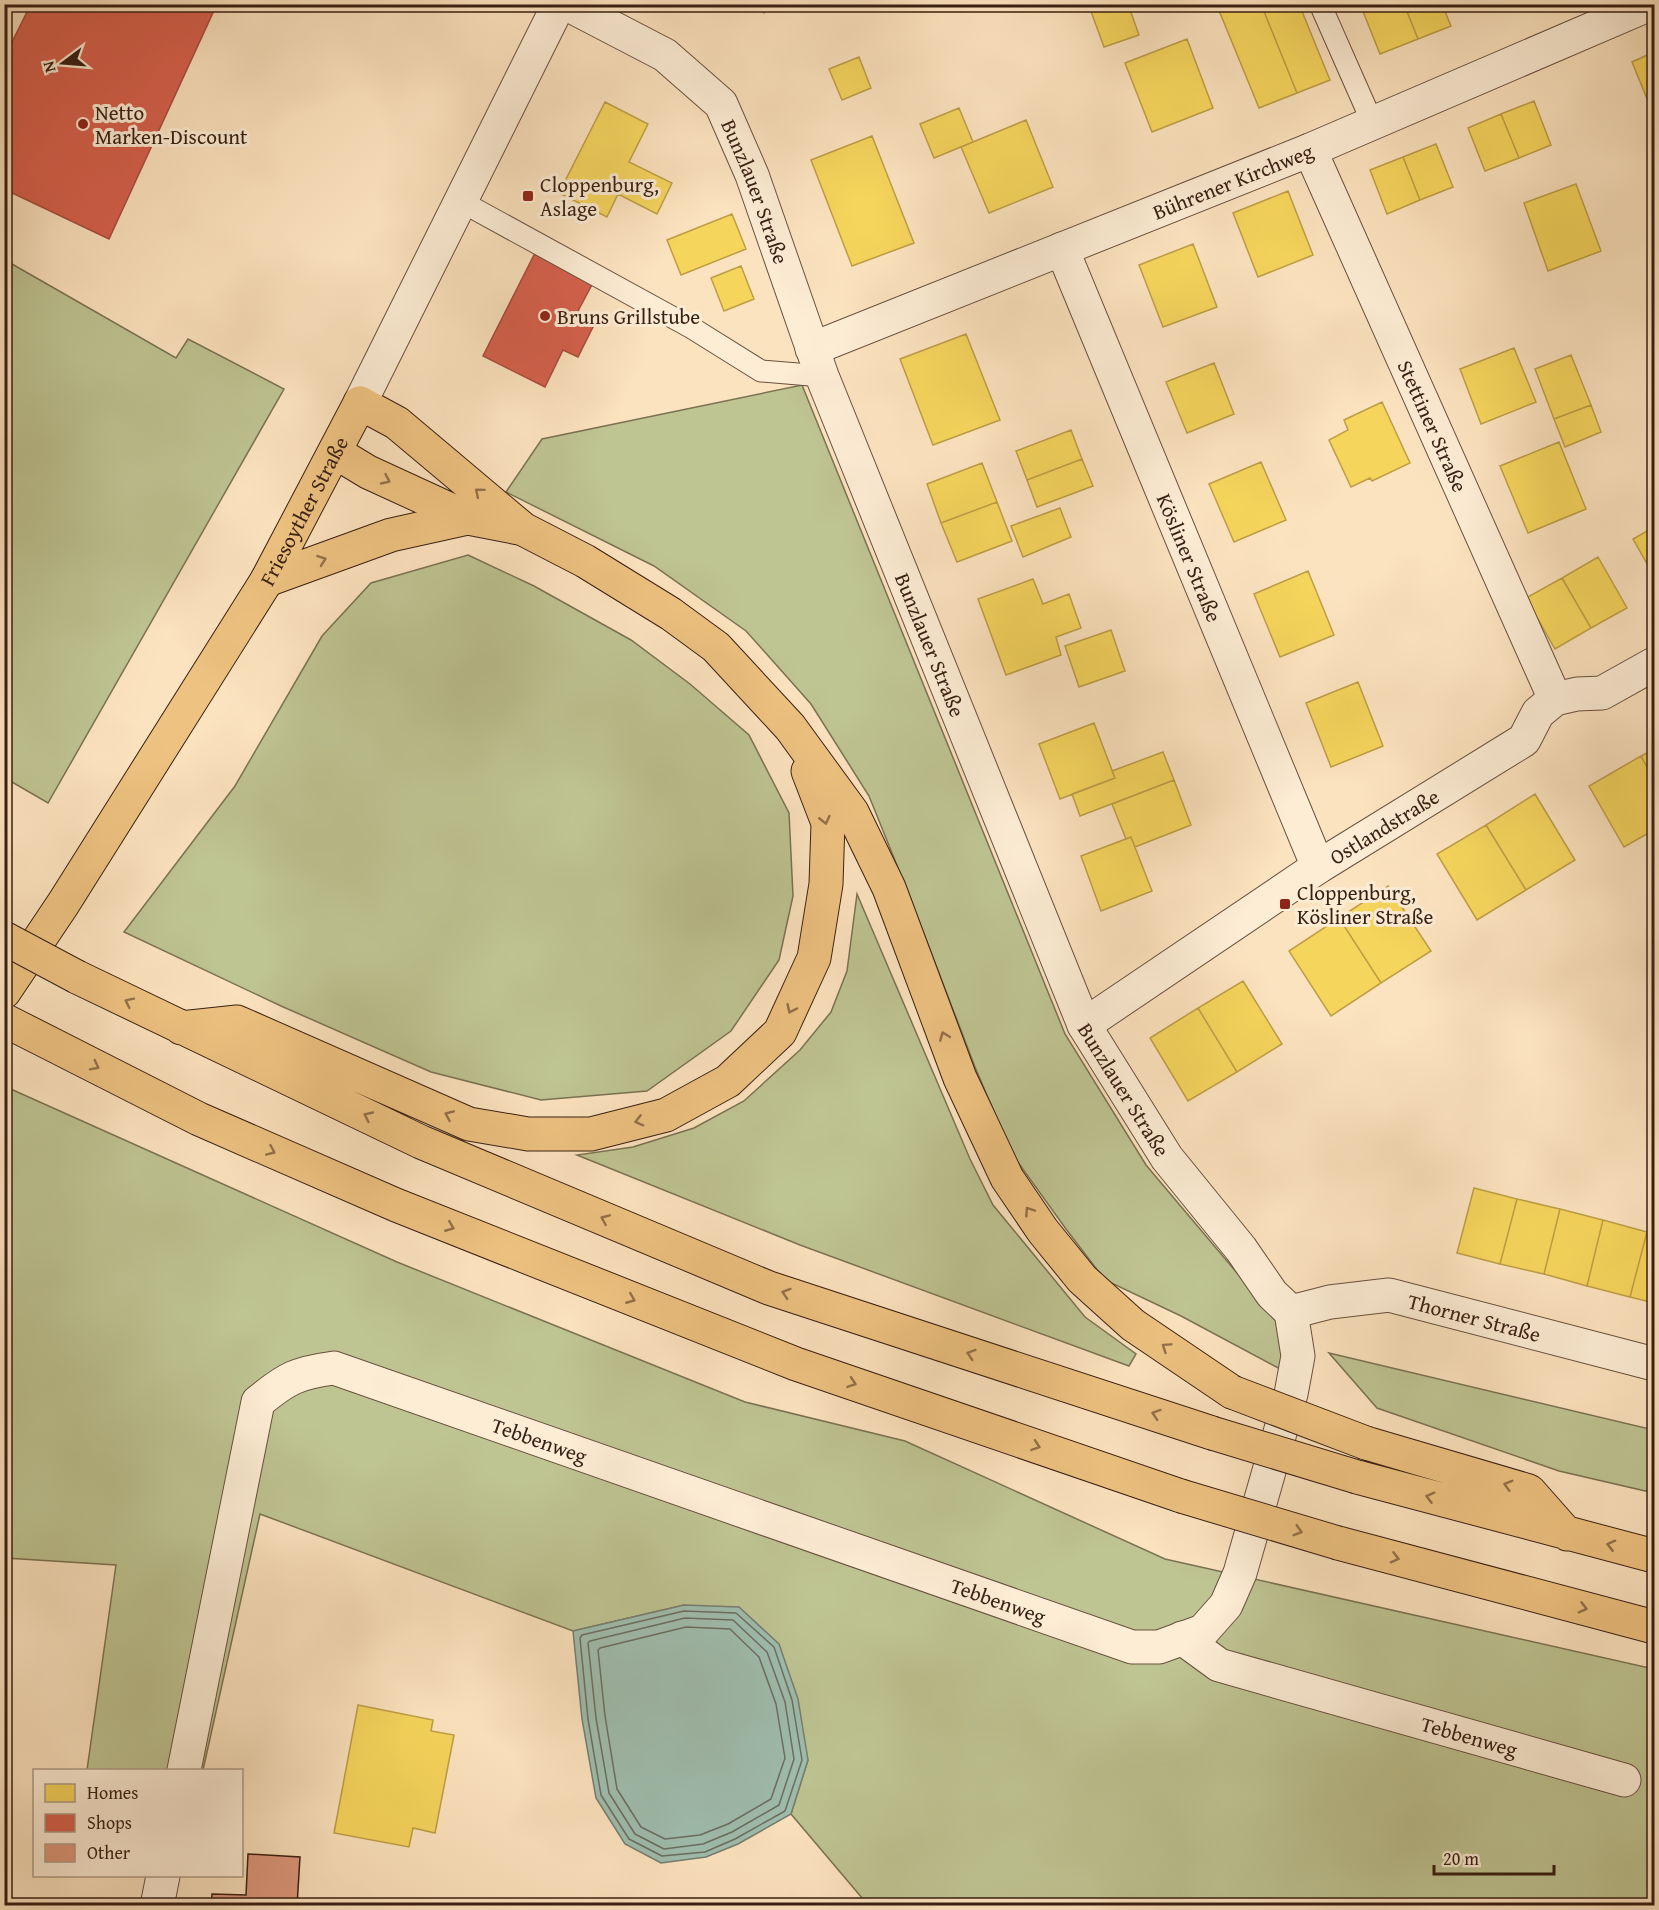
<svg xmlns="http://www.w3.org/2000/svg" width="1659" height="1910" viewBox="0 0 1659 1910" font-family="'Gentium Book Plus',serif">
<rect width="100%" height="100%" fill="#fce3bf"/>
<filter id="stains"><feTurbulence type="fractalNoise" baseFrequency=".00333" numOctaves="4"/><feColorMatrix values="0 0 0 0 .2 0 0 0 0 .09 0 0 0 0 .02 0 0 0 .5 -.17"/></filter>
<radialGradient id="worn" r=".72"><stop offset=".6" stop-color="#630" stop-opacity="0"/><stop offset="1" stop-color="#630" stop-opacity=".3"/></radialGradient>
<path fill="#bec492" stroke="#7b7252" stroke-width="1.5" d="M 5,260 L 176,358 L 188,339 L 284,389 L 48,803 L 5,778 Z
M 802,385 L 1065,1034 L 1146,1165 L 1275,1318 L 1284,1358 L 1280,1369 L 1181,1316 L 1105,1280 L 1066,1229 L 1012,1154 L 975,1067 L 911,900 L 869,796 L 811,704 L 746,631 L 654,566 L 506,492 L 542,439 Z
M 468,555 L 534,586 L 631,640 L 690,684 L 749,735 L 789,813 L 793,896 L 779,960 L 731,1031 L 647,1091 L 541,1100 L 431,1072 L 281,1006 L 124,932 L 235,786 L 322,636 L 371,583 Z
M 857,894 L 970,1159 L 993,1205 L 1085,1317 L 1136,1354 L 1129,1366 L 800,1245 L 577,1155 L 633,1147 L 694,1128 L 744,1101 L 800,1050 L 831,1012 L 847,971 Z
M 4,1086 L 397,1262 L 745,1402 L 905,1441 L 1165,1559 L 1654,1669 L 1654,1905 L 868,1905 L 791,1814 L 808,1760 L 684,1605 L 573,1631 L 260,1514 L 203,1770 L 87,1770 L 116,1565 L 5,1558 Z
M 1329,1353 L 1654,1430 L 1654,1493 L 1559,1471 L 1377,1408 Z"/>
<path fill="#9fbeaf" stroke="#767e71" stroke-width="1.5" d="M 684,1605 L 739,1607 L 779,1644 L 798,1699 L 808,1760 L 791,1814 L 738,1844 L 706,1857 L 661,1863 L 625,1844 L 596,1798 L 582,1719 L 573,1631 Z"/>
<path fill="#f6d55c" stroke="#bd9e46" stroke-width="1.5" d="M 749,4 L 768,4 L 764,13 Z
M 1094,4 L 1128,4 L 1139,35 L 1104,47 L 1089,6 Z
M 1226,4 L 1261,4 L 1297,93 L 1259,108 L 1218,8 Z
M 1261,4 L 1299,4 L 1330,80 L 1297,93 Z
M 1360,4 L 1404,4 L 1418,39 L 1380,54 Z
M 1404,4 L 1442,4 L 1451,26 L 1418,39 Z
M 1187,39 L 1213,108 L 1152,132 L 1125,63 Z
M 1654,52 L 1654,116 L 1632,62 Z
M 859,57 L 871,88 L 842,100 L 829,69 Z
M 1534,101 L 1551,145 L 1519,158 L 1501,114 Z
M 605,102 L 648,124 L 629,162 L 672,183 L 657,214 L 618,194 L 607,217 L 559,193 Z
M 959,108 L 973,142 L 934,158 L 920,124 Z
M 1501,114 L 1519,158 L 1485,171 L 1468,128 Z
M 1026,120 L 1053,187 L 989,213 L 961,147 Z
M 872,136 L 914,243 L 852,266 L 811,160 Z
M 1436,144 L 1453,187 L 1420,200 L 1403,157 Z
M 1403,157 L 1420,200 L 1387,214 L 1370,170 Z
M 1576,184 L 1601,251 L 1548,271 L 1524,203 Z
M 1288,191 L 1313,255 L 1258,277 L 1233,213 Z
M 732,214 L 746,249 L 681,275 L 667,240 Z
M 1193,244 L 1217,307 L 1163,327 L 1139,265 Z
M 741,266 L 754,299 L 724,311 L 711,278 Z
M 966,334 L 1000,420 L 933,445 L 900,359 Z
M 1514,348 L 1536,402 L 1481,424 L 1460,369 Z
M 1571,355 L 1591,405 L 1554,419 L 1535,369 Z
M 1214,363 L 1234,414 L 1187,433 L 1166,382 Z
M 1382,402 L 1410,463 L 1372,481 L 1370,478 L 1351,487 L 1329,440 L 1348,430 L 1344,420 Z
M 1591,405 L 1601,432 L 1565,447 L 1554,419 Z
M 1071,430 L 1082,459 L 1027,480 L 1016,451 Z
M 1559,442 L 1586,509 L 1528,533 L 1500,466 Z
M 1082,459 L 1093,486 L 1037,507 L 1027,480 Z
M 1261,462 L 1286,520 L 1234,542 L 1209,484 Z
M 982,463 L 997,502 L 941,523 L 927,484 Z
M 997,502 L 1012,541 L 957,562 L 941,523 Z
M 1060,508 L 1071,537 L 1023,557 L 1011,526 Z
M 1654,527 L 1654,576 L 1633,539 Z
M 1598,557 L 1627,608 L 1591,628 L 1562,578 Z
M 1308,571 L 1334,635 L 1280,657 L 1254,594 Z
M 1562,578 L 1591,628 L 1555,649 L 1526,598 Z
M 1033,579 L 1043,604 L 1069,594 L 1081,628 L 1056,637 L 1061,655 L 1006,675 L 978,599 Z
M 1111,630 L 1125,671 L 1079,687 L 1065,646 Z
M 1358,682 L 1383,746 L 1331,767 L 1306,703 Z
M 1094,723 L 1115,778 L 1060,799 L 1039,744 Z
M 1654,749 L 1654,780 L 1641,756 Z
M 1163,752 L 1174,780 L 1080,816 L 1072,794 L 1115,778 L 1112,771 Z
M 1641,756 L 1654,780 L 1654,830 L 1624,847 L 1589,786 Z
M 1174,780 L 1191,825 L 1135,847 L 1131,837 L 1126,839 L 1112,804 Z
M 1535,794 L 1575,860 L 1526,890 L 1486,825 Z
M 1486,825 L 1526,890 L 1477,920 L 1437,854 Z
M 1131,837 L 1152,891 L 1101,911 L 1081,856 Z
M 1388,886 L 1431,951 L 1381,983 L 1339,918 Z
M 1339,918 L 1381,983 L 1331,1016 L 1289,951 Z
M 1243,981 L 1282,1044 L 1237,1072 L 1198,1008 Z
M 1198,1008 L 1237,1072 L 1188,1101 L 1150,1038 Z
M 1474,1188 L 1517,1199 L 1500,1264 L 1457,1253 Z
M 1517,1199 L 1560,1209 L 1544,1274 L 1500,1264 Z
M 1560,1209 L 1603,1220 L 1587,1286 L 1544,1274 Z
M 1603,1220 L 1647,1232 L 1630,1297 L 1587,1286 Z
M 1647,1232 L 1654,1234 L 1654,1303 L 1630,1297 Z
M 358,1705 L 433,1720 L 431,1731 L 454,1735 L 435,1833 L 413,1828 L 409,1847 L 334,1833 Z"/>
<path fill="#d6604d" stroke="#a74c3c" stroke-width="1.5" d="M 31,4 L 217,4 L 109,239 L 6,190 L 4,193 L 4,58 Z
M 537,249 L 595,279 L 578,311 L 596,321 L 578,357 L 563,350 L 545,387 L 483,356 Z"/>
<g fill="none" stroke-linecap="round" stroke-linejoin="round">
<path stroke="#6c6e61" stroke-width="1.5" d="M 684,1611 L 736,1613 L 774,1647 L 792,1700 L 802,1760 L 785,1811 L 735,1839 L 705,1852 L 662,1856 L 629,1839 L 601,1795 L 588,1719 L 580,1638 L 582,1635 Z
M 685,1618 L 733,1620 L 767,1652 L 785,1702 L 794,1759 L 779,1805 L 732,1832 L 703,1844 L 664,1849 L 635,1834 L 609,1793 L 596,1718 L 588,1643 L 590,1641 Z
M 686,1627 L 730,1629 L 759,1657 L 776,1704 L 785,1758 L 771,1799 L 728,1824 L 700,1835 L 665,1839 L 641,1827 L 617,1789 L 605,1716 L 598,1650 L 600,1648 Z"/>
</g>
<path fill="#de987c" stroke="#381f13" stroke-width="1.5" d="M 248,1854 L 300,1857 L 297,1906 L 211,1906 L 212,1894 L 246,1895 Z"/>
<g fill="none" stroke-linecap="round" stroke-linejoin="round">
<defs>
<path id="service" d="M 1320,4 L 1373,124
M 462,202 L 692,328 L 761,371 L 822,376"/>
<g id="minor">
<path id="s1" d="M 567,4 L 665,55 L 721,104 L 752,175 L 822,376 L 1084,1025 L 1167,1158 L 1241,1249 L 1272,1294 L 1291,1312"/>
<path id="s2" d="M 1310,150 L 1555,699"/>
<path id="s3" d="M 1062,249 L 1318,867"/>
<path id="s4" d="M 812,349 L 1310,150 L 1650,4"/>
<path id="s5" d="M 1084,1025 L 1318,867 L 1524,740 L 1538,713 L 1555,699 L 1577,694 L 1602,693 L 1654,664"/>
<path id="s6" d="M 1291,1312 L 1330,1302 L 1389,1295 L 1654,1364"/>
<path id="s7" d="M 1182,1638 L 1219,1665 L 1624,1780"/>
<path id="s8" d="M 184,1770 L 258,1402 C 287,1378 297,1373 334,1368 L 1132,1647 L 1159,1647 L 1203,1631 L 1226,1605 L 1240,1573 L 1291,1394 L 1298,1356 L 1291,1312"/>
<path d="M 157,1906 L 163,1876"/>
</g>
<path id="tertiary" d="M 360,403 L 559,4"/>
<g id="primary">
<path d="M 267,580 L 391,535 L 468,518"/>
<path id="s9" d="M 4,992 L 63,904 L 267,580 L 360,403"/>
</g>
<path id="trunk" d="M 360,403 L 397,423 L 523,529 L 585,561 L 671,614 L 716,647 L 790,727 L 852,812 L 889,888 L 960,1078 L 1007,1178 L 1043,1231 L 1082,1279 L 1133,1325 L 1232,1392
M 335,452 L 368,472 L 468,518 L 519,528
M 77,977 L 421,1142 L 769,1288 L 1212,1433
M 4,1020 L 199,1119 L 396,1205 L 796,1364 L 1181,1496
M 181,1028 L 237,1022 L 469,1124 L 528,1134 L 591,1134 L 666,1115 L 728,1081 L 780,1032 L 814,958 L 826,884 L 828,823 L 808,771
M 1366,1443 L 1529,1491 L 1567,1534
M 1357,1477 L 1654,1556
M 1338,1543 L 1654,1627"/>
</defs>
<use href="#service" stroke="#69503e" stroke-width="23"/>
<use href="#minor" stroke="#69503e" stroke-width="35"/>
<use href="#tertiary" stroke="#69503e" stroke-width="35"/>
<use href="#primary" stroke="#381f13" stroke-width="35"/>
<use href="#trunk" stroke="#381f13" stroke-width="35"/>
<use href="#service" stroke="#fdedd5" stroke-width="21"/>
<use href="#minor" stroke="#fdedd5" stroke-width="33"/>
<use href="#tertiary" stroke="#fdedd5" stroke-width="33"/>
<use href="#primary" stroke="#eec280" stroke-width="33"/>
<use href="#trunk" stroke="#eec280" stroke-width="33"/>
<defs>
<path id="trunk-bridge" d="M 4,938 L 77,977
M 1232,1392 L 1366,1443
M 1212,1433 L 1357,1477
M 1181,1496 L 1338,1543"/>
</defs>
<use href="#trunk-bridge" stroke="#381f13" stroke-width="35" stroke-linecap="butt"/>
<use href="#trunk-bridge" stroke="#eec280" stroke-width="33"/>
</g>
<defs><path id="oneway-chevron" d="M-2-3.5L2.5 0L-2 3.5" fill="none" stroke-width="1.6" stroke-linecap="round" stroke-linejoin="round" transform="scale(1.5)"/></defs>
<g stroke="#93704a">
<use href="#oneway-chevron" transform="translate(386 480) rotate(25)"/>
<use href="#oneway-chevron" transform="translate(479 492) rotate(-140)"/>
<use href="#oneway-chevron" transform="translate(322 560) rotate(-20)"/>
<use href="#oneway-chevron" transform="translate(825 820) rotate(77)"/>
<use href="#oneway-chevron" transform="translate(129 1002) rotate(-154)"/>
<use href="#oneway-chevron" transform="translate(791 1009) rotate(115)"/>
<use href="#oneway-chevron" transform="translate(944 1036) rotate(-111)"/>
<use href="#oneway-chevron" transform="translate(95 1066) rotate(27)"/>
<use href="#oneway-chevron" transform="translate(449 1115) rotate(-156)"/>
<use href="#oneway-chevron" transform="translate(368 1116) rotate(-155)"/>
<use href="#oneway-chevron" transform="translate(639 1121) rotate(166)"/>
<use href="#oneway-chevron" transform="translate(271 1151) rotate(24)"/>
<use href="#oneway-chevron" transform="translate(1029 1211) rotate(-124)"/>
<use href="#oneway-chevron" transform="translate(605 1219) rotate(-157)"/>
<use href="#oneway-chevron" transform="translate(450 1227) rotate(22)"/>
<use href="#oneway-chevron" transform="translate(786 1293) rotate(-162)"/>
<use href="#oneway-chevron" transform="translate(631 1299) rotate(22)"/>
<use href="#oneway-chevron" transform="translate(1166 1347) rotate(-146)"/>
<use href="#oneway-chevron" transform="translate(971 1354) rotate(-162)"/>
<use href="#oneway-chevron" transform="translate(852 1383) rotate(19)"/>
<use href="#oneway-chevron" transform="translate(1156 1414) rotate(-162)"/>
<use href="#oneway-chevron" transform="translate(1036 1446) rotate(19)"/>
<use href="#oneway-chevron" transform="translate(1508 1485) rotate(-164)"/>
<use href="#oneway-chevron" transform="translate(1430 1497) rotate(-165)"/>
<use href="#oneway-chevron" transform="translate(1298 1531) rotate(17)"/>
<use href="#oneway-chevron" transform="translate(1611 1545) rotate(-166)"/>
<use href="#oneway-chevron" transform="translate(1395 1558) rotate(15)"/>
<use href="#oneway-chevron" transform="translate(1583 1608) rotate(15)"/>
</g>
<g fill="#8f2418" stroke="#fdedd5" stroke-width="2">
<circle cx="83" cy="124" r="6"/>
<rect x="522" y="190" width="12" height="12" rx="3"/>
<circle cx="545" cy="316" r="6"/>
<rect x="1279" y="898" width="12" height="12" rx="3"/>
</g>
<g text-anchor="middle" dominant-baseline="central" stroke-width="6" stroke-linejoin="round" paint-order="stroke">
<g font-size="21" fill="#381f13" stroke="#fdedd5" text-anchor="start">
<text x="95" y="112">Netto<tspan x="95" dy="24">Marken-Discount</tspan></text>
<text x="540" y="184">Cloppenburg,<tspan x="540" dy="24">Aslage</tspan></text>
<text x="557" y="316">Bruns Grillstube</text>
<text x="1297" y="892">Cloppenburg,<tspan x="1297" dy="24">Kösliner Straße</tspan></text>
</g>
<g font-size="21" fill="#381f13" stroke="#fdedd5">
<text stroke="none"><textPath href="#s4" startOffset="453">Bührener Kirchweg</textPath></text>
<text stroke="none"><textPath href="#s1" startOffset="279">Bunzlauer Straße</textPath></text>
<text stroke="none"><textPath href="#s2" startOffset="302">Stettiner Straße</textPath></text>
<text stroke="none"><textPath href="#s9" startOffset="567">Friesoyther Straße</textPath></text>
<text stroke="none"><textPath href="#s3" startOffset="334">Kösliner Straße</textPath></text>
<text stroke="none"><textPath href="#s1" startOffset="765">Bunzlauer Straße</textPath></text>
<text stroke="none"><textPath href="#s5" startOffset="360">Ostlandstraße</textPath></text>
<text stroke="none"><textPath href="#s1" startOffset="1251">Bunzlauer Straße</textPath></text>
<text stroke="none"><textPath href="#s6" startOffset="188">Thorner Straße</textPath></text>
<text stroke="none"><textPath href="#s8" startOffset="678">Tebbenweg</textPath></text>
<text stroke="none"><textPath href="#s8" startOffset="1164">Tebbenweg</textPath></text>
<text stroke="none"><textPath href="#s7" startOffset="306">Tebbenweg</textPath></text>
</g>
</g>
<rect width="1659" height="1910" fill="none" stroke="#fce3bf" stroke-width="24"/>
<rect x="6" y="6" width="1647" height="1898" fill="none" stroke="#381f13" stroke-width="3"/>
<rect x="12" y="12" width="1635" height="1886" fill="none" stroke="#381f13" stroke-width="1.5"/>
<rect x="33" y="1769" width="210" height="108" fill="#fdedd5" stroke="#ae9b87" stroke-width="1.5"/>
<rect x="45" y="1784" width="30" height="18" fill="#f6d55c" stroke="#ae9b87" stroke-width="1.5"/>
<text x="87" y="1799" font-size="18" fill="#381f13">Homes</text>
<rect x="45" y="1814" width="30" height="18" fill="#d6604d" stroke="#ae9b87" stroke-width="1.5"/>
<text x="87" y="1829" font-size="18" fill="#381f13">Shops</text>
<rect x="45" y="1844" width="30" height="18" fill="#de987c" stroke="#ae9b87" stroke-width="1.5"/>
<text x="87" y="1859" font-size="18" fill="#381f13">Other</text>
<g transform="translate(63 63) rotate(254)" stroke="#fdedd5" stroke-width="4.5" paint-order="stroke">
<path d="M0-4.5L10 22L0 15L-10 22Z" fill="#381f13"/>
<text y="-9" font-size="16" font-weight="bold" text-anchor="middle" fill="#381f13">N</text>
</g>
<path d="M1434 1865v9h120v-9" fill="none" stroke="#381f13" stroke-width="3"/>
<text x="1443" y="1865" font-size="18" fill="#381f13" stroke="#fdedd5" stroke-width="4.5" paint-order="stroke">20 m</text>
<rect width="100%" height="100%" filter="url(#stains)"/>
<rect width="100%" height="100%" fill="url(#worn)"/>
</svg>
